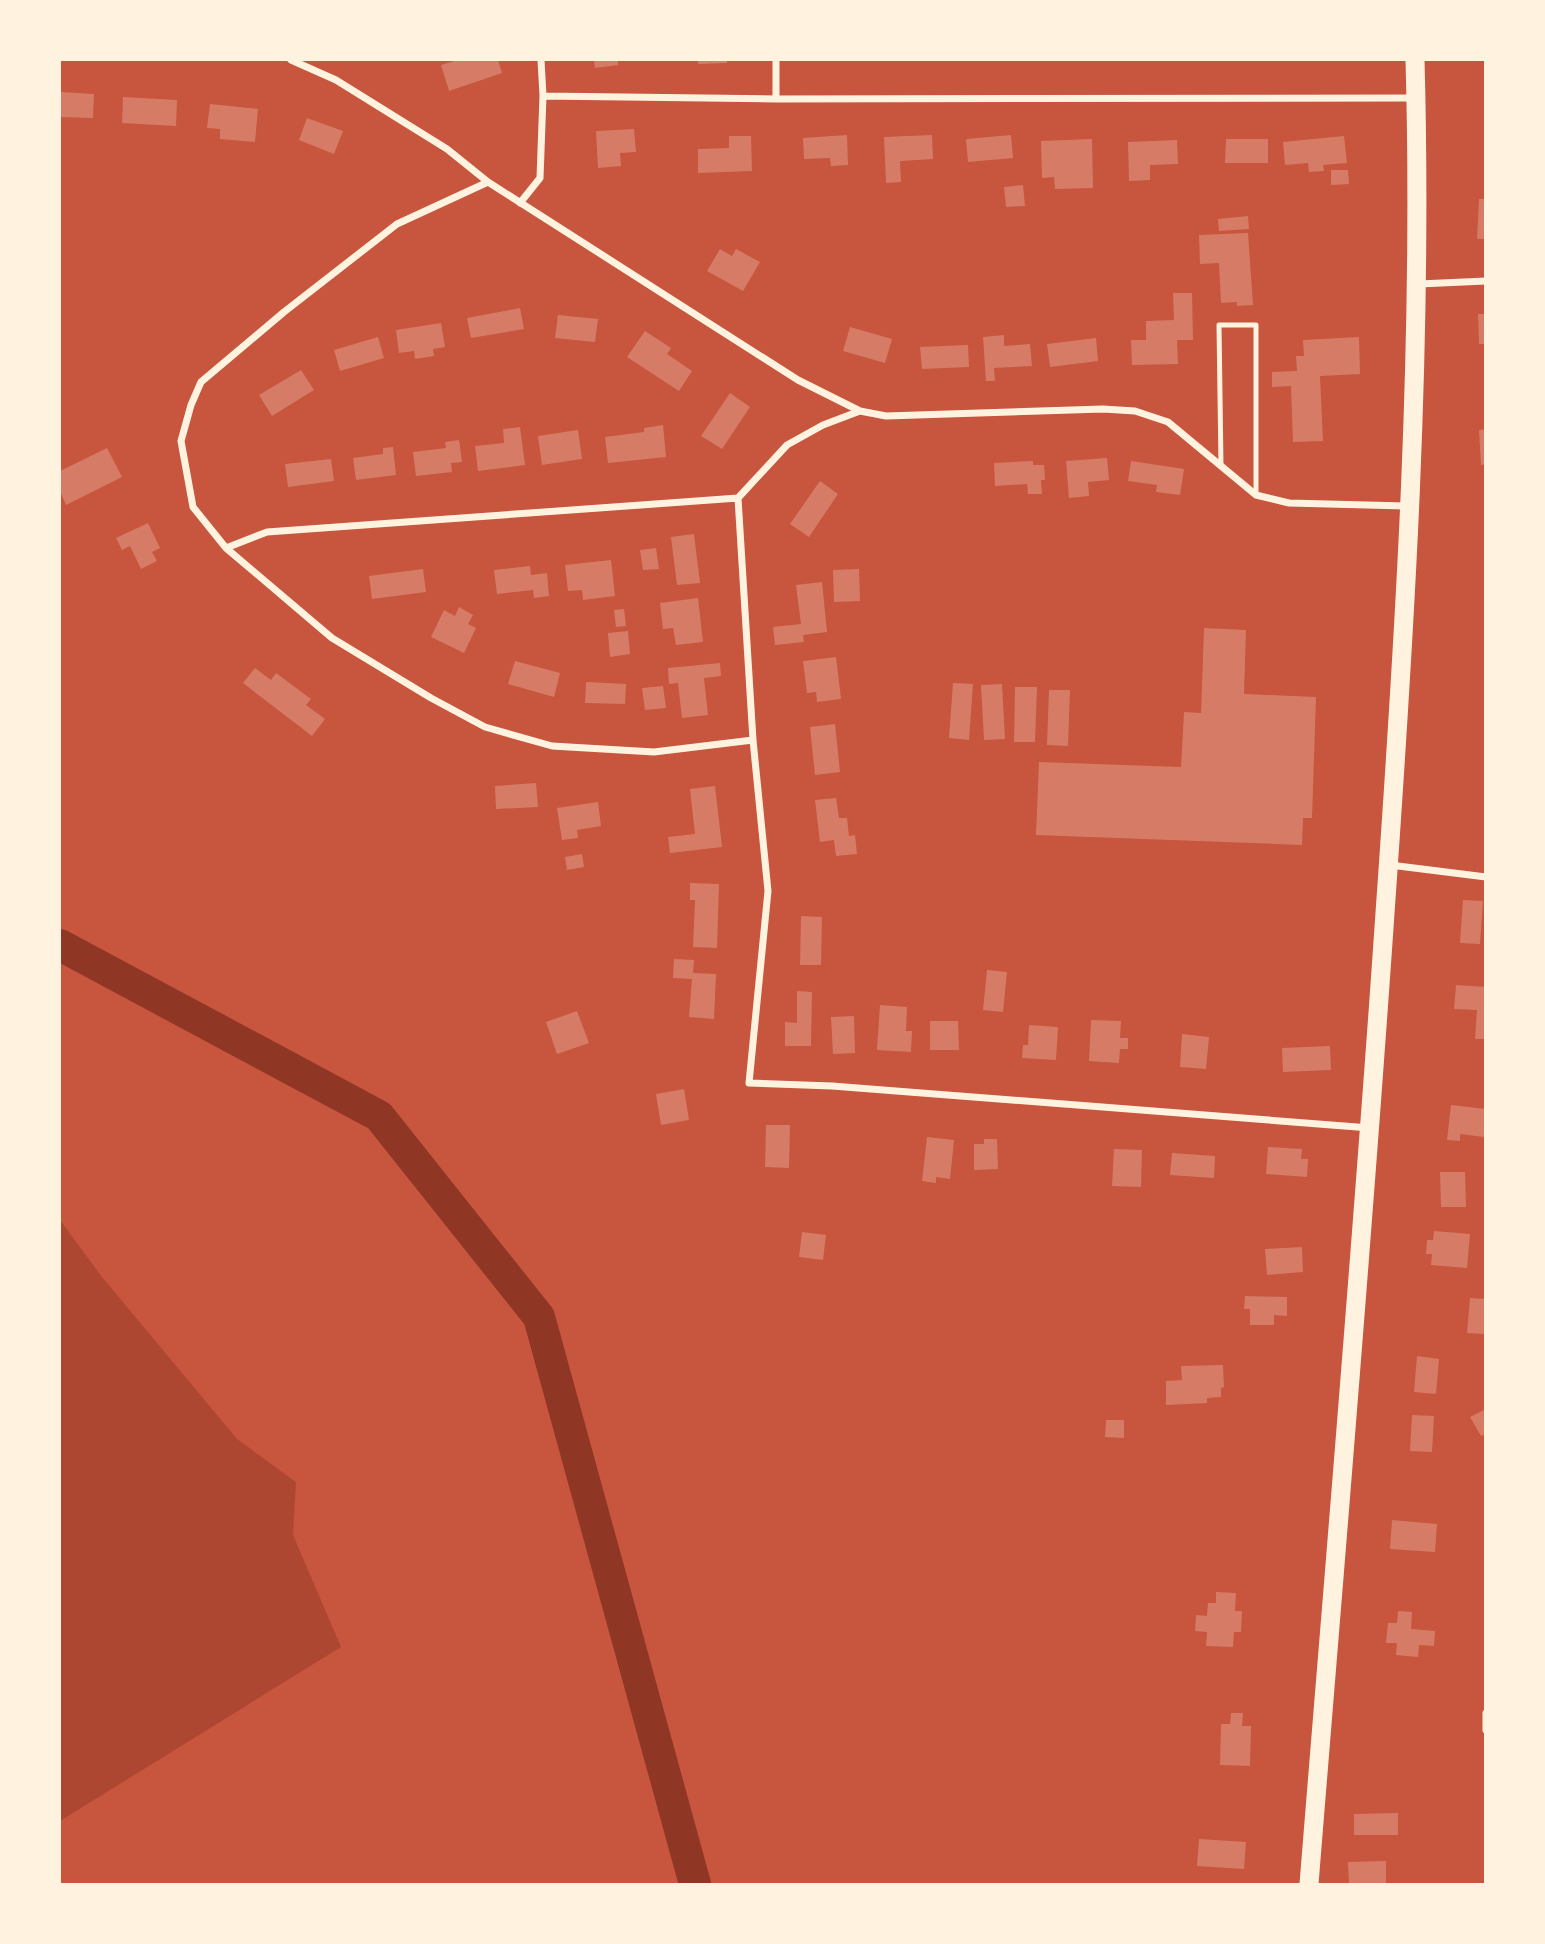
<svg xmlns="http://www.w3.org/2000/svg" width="1545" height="1944" viewBox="0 0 1545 1944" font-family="Commissioner,sans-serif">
<rect width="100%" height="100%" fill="#c8553d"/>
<path fill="#ae4732" d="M 60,1220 L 102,1277 L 237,1439 L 296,1482 L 293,1535 L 341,1647 L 60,1821 Z"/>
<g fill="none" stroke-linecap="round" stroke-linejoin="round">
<path stroke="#8f3625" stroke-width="32" d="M 60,945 L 379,1116 L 539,1317 L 695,1884"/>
</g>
<path fill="#d67c66" d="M 458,60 L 498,60 L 502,73 L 449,91 L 441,65 Z
M 594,60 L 618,60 L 618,65 L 595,68 Z
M 698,60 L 727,60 L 727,63 L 698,64 Z
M 60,92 L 94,94 L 93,118 L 60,117 Z
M 123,97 L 177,100 L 176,126 L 122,123 Z
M 210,104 L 258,109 L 255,142 L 220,139 L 220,129 L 207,128 Z
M 307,118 L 343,131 L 334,154 L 299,140 Z
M 634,129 L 636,152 L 620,153 L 621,166 L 598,168 L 596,131 Z
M 847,135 L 848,165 L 831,166 L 830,158 L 804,159 L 803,138 Z
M 932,135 L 933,159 L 900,161 L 901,182 L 886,183 L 884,137 Z
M 1011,135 L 1013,158 L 968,162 L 966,139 Z
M 729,136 L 751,136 L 752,171 L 698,173 L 698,149 L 729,148 Z
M 1344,136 L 1347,163 L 1323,165 L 1324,171 L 1309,172 L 1308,163 L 1285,165 L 1283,142 Z
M 1092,139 L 1093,188 L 1055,189 L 1054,177 L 1042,178 L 1041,141 Z
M 1226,139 L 1268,139 L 1268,163 L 1225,163 Z
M 1177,140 L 1178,164 L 1150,165 L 1150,180 L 1129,181 L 1128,142 Z
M 1331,170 L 1348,170 L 1349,184 L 1331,185 Z
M 1023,185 L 1025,206 L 1006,207 L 1004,187 Z
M 1479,199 L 1486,199 L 1486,239 L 1477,239 Z
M 1248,216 L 1249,229 L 1219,231 L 1218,219 Z
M 1248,233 L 1253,305 L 1237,306 L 1237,302 L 1221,303 L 1219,263 L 1200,264 L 1199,235 Z
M 720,249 L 732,256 L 736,249 L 760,262 L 743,291 L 707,271 Z
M 1173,293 L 1192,293 L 1193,340 L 1177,340 L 1178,364 L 1132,365 L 1131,340 L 1146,340 L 1146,321 L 1174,320 Z
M 520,308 L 524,329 L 471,338 L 467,318 Z
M 1478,314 L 1486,314 L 1486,344 L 1479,344 Z
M 558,315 L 598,319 L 595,342 L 555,338 Z
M 441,323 L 445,347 L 433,349 L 434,356 L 415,359 L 414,351 L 399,353 L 396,330 Z
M 850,327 L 892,339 L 885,363 L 843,351 Z
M 645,331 L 671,348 L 667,354 L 692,371 L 679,391 L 627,357 Z
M 1004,335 L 1004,346 L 1030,344 L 1032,366 L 994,368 L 995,381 L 986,381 L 983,337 Z
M 378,337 L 384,358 L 340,371 L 334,350 Z
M 1359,337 L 1360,374 L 1320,376 L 1323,441 L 1293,442 L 1291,386 L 1272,387 L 1272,372 L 1297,371 L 1296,356 L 1304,356 L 1303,340 Z
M 1096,338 L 1098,361 L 1050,367 L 1047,344 Z
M 968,345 L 969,367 L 922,369 L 920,347 Z
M 301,370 L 314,390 L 272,416 L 259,395 Z
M 730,393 L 750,407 L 722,449 L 701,436 Z
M 663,425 L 666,457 L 608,463 L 605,437 L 644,432 L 644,428 Z
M 520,427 L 525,465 L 478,471 L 475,446 L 504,443 L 503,429 Z
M 1486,429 L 1486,464 L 1481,465 L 1479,430 Z
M 578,430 L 582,459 L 542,465 L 538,436 Z
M 459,440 L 462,462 L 451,463 L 452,472 L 416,476 L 413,452 L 446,448 L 445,442 Z
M 393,447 L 396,475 L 356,480 L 353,458 L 383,454 L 383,448 Z
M 107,448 L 122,477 L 66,505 L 60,491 L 60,471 Z
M 1107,458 L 1109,480 L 1088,482 L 1089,496 L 1069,498 L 1066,461 Z
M 331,459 L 334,481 L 288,487 L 285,464 Z
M 1033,461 L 1033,465 L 1044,465 L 1045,480 L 1041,480 L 1042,494 L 1028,494 L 1027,484 L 995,486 L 994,463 Z
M 1131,461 L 1184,469 L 1180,495 L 1156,492 L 1157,485 L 1128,481 Z
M 820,481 L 838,494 L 809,537 L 790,524 Z
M 148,523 L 160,548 L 152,552 L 157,561 L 141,569 L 130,546 L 122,550 L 116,538 Z
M 694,534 L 700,583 L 677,585 L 671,537 Z
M 656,548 L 659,569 L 643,570 L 640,550 Z
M 611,560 L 615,596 L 583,600 L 582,590 L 568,591 L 565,565 Z
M 530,566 L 531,575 L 547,573 L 549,596 L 534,598 L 533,590 L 497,594 L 494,570 Z
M 423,569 L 426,592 L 372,599 L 369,576 Z
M 859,569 L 860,601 L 834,602 L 833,570 Z
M 822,582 L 827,632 L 803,635 L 804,642 L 775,645 L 773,627 L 801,624 L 796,585 Z
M 698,598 L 703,642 L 676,645 L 673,628 L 663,629 L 660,603 Z
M 459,607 L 473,615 L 468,624 L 476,628 L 464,653 L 431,637 L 444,610 L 455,616 Z
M 624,609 L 626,626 L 616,627 L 614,610 Z
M 1204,628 L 1246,630 L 1244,694 L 1316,697 L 1312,818 L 1303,818 L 1302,845 L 1036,835 L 1039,762 L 1181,767 L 1184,712 L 1201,713 Z
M 628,631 L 630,654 L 610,657 L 608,633 Z
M 836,657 L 841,699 L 817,702 L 816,692 L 807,693 L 803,661 Z
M 515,661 L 560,673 L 554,697 L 508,684 Z
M 720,663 L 721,676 L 704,678 L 708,715 L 682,718 L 678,683 L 669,684 L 668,668 Z
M 255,668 L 271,680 L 276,673 L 311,699 L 306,705 L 325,719 L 312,736 L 243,683 Z
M 586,682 L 626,684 L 625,704 L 585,703 Z
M 953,683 L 973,684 L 969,740 L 949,738 Z
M 1002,684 L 1005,739 L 984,740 L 981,685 Z
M 663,686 L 666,708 L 645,710 L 642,688 Z
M 1015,687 L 1037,687 L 1035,742 L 1014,742 Z
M 1049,690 L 1070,690 L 1068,746 L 1047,745 Z
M 835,724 L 840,772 L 815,775 L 810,727 Z
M 536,783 L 538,807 L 496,809 L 495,786 Z
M 715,786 L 722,847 L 670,853 L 668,837 L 695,834 L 690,789 Z
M 836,798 L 839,818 L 847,818 L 849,836 L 855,835 L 857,854 L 836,856 L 834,840 L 820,842 L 815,800 Z
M 598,802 L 601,826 L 577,830 L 578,838 L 562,840 L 557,808 Z
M 582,854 L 584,867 L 567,870 L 565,857 Z
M 690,883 L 719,884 L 717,948 L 693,947 L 695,900 L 690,900 Z
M 1463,900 L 1483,901 L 1480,944 L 1460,943 Z
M 801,916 L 822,917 L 821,965 L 800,965 Z
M 674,959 L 694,960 L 693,973 L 716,974 L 714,1019 L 689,1017 L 692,979 L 673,978 Z
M 987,970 L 1007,972 L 1003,1012 L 983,1010 Z
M 1456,985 L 1486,987 L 1486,1039 L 1475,1039 L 1477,1010 L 1454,1009 Z
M 797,991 L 812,992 L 811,1046 L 785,1046 L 785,1022 L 797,1023 Z
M 880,1005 L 907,1007 L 906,1031 L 912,1031 L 911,1052 L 877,1050 Z
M 577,1011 L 589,1043 L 557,1054 L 546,1022 Z
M 854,1016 L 855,1053 L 833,1054 L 831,1017 Z
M 1091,1020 L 1121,1021 L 1120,1038 L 1128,1038 L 1128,1049 L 1120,1049 L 1119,1063 L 1089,1061 Z
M 930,1021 L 958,1021 L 959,1050 L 930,1050 Z
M 1029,1025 L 1058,1027 L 1056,1060 L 1022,1058 L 1023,1045 L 1028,1045 Z
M 1182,1034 L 1209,1037 L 1206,1069 L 1180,1067 Z
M 1330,1046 L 1331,1070 L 1283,1072 L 1282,1048 Z
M 684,1089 L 689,1120 L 661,1125 L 656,1094 Z
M 1451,1105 L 1486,1109 L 1484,1137 L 1460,1134 L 1460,1141 L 1447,1140 Z
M 766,1125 L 790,1125 L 789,1168 L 765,1167 Z
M 927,1137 L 954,1140 L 950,1179 L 936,1177 L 936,1183 L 922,1181 Z
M 984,1139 L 997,1139 L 998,1169 L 974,1170 L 974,1144 L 984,1144 Z
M 1268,1147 L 1302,1149 L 1301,1159 L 1308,1159 L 1307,1177 L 1266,1174 Z
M 1114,1149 L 1142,1150 L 1141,1187 L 1112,1186 Z
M 1172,1153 L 1215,1156 L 1214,1178 L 1170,1175 Z
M 1440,1172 L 1465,1172 L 1466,1207 L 1441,1207 Z
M 1434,1231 L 1470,1234 L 1467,1268 L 1431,1265 L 1432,1254 L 1426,1254 L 1427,1240 L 1433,1240 Z
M 802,1232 L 826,1235 L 823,1260 L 799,1257 Z
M 1302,1247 L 1303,1272 L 1267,1275 L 1265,1249 Z
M 1245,1296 L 1287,1297 L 1287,1316 L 1274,1315 L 1274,1325 L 1250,1325 L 1250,1309 L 1244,1309 Z
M 1470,1298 L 1486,1299 L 1486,1334 L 1467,1333 Z
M 1417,1356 L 1439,1359 L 1436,1394 L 1414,1392 Z
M 1223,1365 L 1224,1387 L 1221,1388 L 1221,1397 L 1207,1398 L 1207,1403 L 1166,1405 L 1166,1381 L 1182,1380 L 1181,1366 Z
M 1486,1409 L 1486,1434 L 1481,1436 L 1470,1417 Z
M 1412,1415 L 1434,1416 L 1432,1452 L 1410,1451 Z
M 1106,1420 L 1124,1420 L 1124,1438 L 1105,1437 Z
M 1392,1520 L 1437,1524 L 1435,1552 L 1390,1549 Z
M 1216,1592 L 1236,1593 L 1235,1611 L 1242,1611 L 1241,1632 L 1234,1632 L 1233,1647 L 1206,1646 L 1207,1632 L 1195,1631 L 1196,1615 L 1207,1616 L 1208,1603 L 1216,1603 Z
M 1398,1611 L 1412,1612 L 1411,1629 L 1435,1631 L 1434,1646 L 1419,1645 L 1418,1657 L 1396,1655 L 1397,1643 L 1386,1643 L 1388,1623 L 1397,1623 Z
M 1231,1713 L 1243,1713 L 1242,1726 L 1251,1726 L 1250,1766 L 1220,1765 L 1221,1724 L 1230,1724 Z
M 1398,1813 L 1398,1835 L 1354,1835 L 1354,1814 Z
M 1199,1839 L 1246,1842 L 1244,1869 L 1197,1866 Z
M 1386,1861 L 1386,1884 L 1349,1884 L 1348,1862 Z"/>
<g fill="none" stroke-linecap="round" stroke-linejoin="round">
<path stroke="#fff3e0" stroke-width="5" d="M 1221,466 L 1219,325 L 1256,325 L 1256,495"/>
<path stroke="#fff3e0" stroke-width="7" d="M 291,60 L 336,80 L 447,149 L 488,182
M 776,60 L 776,99
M 543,96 L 776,99 L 1414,98
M 520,203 L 540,178 L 543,96 L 541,60
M 1419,284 L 1486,281
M 860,411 L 823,425 L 787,445 L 738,498 L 753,740 L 768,891 L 749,1083 L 832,1086 L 1370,1128
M 226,548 L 267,532 L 738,498
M 753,740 L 654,752 L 552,746 L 485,727 L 431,698 L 332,638 L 226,548 L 193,507 L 181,441 L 191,405 L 201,382 L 284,312 L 397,224 L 488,182 L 798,380 L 860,411 L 886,416 L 1103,409 L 1135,411 L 1168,422 L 1256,495 L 1289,503 L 1406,506
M 1390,865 L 1486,877
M 1486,1713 L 1486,1730"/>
<path stroke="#fff3e0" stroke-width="19" d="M 1309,1884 C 1335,1561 1363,1237 1385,913 C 1405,629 1423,345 1415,60"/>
</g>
<rect width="1545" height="1944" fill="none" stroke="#fff3e0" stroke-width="122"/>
</svg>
